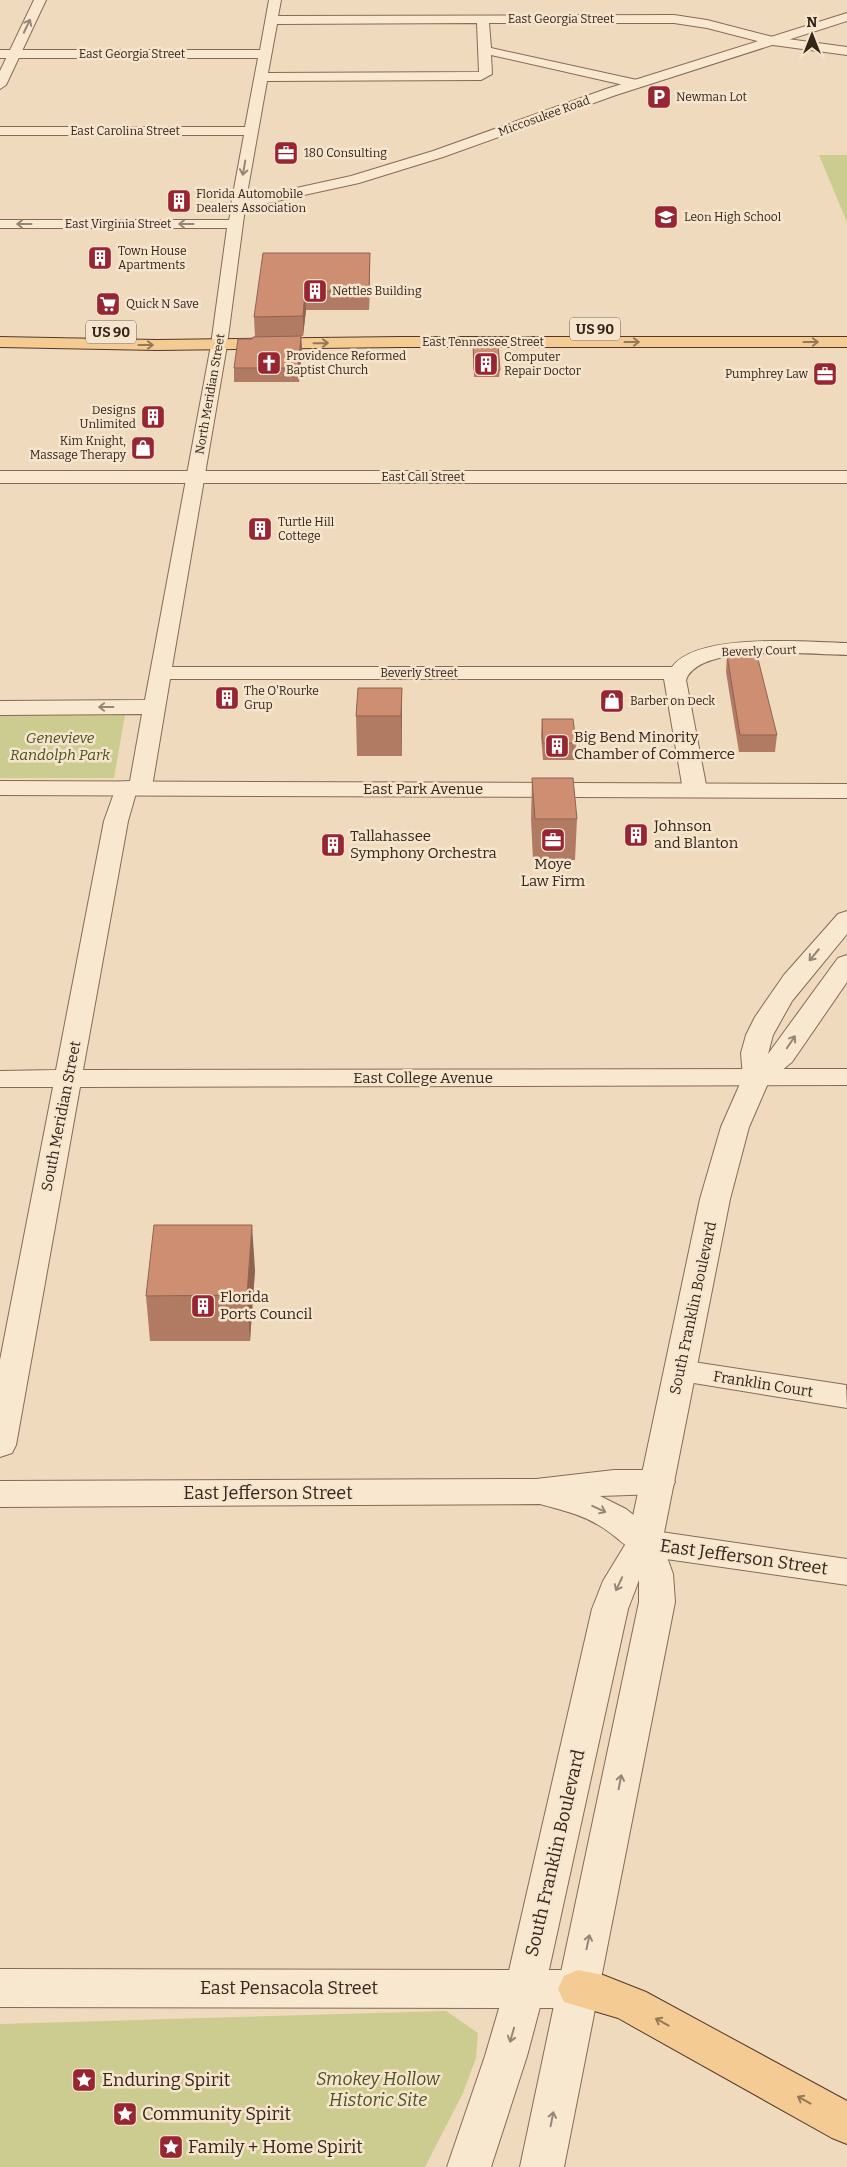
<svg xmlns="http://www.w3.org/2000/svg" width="847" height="2167" viewBox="0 0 847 2167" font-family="Bitter,serif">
<rect width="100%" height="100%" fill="#efdabd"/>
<path fill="#cccc91" d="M 819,155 L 847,155 L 847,222 Z
M 0,715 L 125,715 L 114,778 L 0,778 Z
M 446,2011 L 478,2033 L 476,2058 L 463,2093 L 425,2167 L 0,2167 L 0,2024 Z"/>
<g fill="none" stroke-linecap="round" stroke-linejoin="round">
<defs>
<path id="minor" d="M 269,0 L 281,0 L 278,16 L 674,15 L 707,20 L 773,37 L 847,47 L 847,55 L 773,45 L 707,28 L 674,23 L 489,23 L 491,48 L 637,80 L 643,84 L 637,88 L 491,55 L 492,74 L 481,80 L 267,81 L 245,205 L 238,209 L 231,205 L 244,135 L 0,135 L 0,127 L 245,127 L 258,58 L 0,58 L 0,50 L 260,50 ZM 477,23 L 479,72 L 268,73 L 277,24 Z
M 219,340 L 225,341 L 227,345 L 172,667 L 672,667 C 697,632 807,642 847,643 L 847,655 C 813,655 699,642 686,680 L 707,790 L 703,795 L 695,797 L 687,795 L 683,790 L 664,679 L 170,679 L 152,787 L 148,792 L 136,793 L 128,821 L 83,1070 L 847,1069 L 847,1085 L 80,1087 L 16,1445 L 12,1453 L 0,1457 L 0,1360 L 53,1087 L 0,1087 L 0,1071 L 56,1070 L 104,821 L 118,782 L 130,781 L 142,714 L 0,715 L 0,701 L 145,700 L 211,345 L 213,341 Z
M 680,1360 L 846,1385 L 847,1408 L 669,1379 L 664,1371 L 669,1363 Z
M 614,1470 L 658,1470 L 670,1473 L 675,1482 L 670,1491 L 658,1494 L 600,1496 L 626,1509 L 654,1531 L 847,1559 L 847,1585 L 645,1556 C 627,1550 616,1535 600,1526 C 581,1514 561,1510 540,1504 L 0,1507 L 0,1481 L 536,1479 Z
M 0,1969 L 578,1970 L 592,1976 L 598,1989 L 592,2002 L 578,2008 L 0,2007 Z"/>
<path id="tertiary" d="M 34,0 L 46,0 L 6,85 L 0,89 L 0,71 Z
M 847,13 L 847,21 L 616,95 L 443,157 L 359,183 L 245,208 L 227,345 L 225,349 L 213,349 L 211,345 L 227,228 L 0,228 L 0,220 L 229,220 L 233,202 L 351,176 L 433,151 L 606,89 Z
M 0,471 L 847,471 L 847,483 L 0,483 Z
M 0,781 L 847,784 L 847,798 L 0,795 Z
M 847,911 L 847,934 L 792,1001 L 773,1035 L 768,1054 L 838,958 L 847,955 L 847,982 L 792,1062 L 769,1081 L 749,1127 L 730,1199 L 662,1543 L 673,1574 L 675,1602 L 564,2167 L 520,2167 L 639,1602 L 639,1580 L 628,1609 L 545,1988 L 527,2056 L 491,2167 L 447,2167 L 485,2056 L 505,1988 L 592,1609 L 603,1581 L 628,1540 L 700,1199 L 721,1127 L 743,1077 L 741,1053 L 746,1035 L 755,1017 L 784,975 L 838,914 Z"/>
<path id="primary" d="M 0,337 L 157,340 L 400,337 L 847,337 L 847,347 L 400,347 L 157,350 L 0,347 Z
M 578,1970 L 603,1975 L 646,1992 L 847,2101 L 847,2144 L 832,2138 L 618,2018 L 564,2002 L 558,1989 L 564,1976 Z"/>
</defs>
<use href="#minor" stroke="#876a56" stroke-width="2"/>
<use href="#tertiary" stroke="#876a56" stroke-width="2"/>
<use href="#primary" stroke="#54392b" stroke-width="2"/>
<use href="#minor" fill="#f9e8d0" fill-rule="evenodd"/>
<use href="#tertiary" fill="#f9e8d0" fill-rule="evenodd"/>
<use href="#primary" fill="#f4cb93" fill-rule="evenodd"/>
</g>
<path fill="#b17a62" d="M 370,253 L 369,310 L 306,310 L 303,336 L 301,336 L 302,350 L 299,382 L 234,382 L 234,368 L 252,339 L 255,337 L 254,317 Z
M 473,344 L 500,370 L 499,377 L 474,377 Z
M 727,655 L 777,735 L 775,752 L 739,752 L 726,672 Z
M 402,688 L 402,756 L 357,756 L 356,716 Z
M 542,719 L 576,743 L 575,760 L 543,760 L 541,736 Z
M 532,778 L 577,819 L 575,860 L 533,860 L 531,819 Z
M 255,1270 L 250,1341 L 150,1341 L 146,1296 Z"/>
<path fill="#906350" d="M 370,253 L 370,272 L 369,310 L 369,291 Z
M 305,291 L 306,310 L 303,336 L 303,316 Z
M 301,336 L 302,350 L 299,382 L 298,368 Z
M 402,688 L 402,756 L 401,716 Z
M 252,1225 L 255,1270 L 250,1341 L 247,1295 Z"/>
<path fill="#ce8e72" stroke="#906350" d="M 263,253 L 370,253 L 369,291 L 305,291 L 303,316 L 254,317 Z
M 301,336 L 298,368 L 234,368 L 238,339 L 252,339 L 253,337 Z
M 473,344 L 498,344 L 500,370 L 474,370 Z
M 727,655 L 757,655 L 777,735 L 740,735 Z
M 358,688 L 402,688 L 401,716 L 356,716 Z
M 542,719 L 573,719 L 576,743 L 543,743 Z
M 532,778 L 573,778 L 577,819 L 535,819 Z
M 154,1225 L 252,1225 L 247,1295 L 146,1296 Z"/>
<defs><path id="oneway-shaft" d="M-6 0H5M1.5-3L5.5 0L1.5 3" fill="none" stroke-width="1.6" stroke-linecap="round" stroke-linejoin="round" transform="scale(1.25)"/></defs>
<g stroke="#978676">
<use href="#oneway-shaft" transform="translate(27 26) rotate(-65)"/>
<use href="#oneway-shaft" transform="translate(244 168) rotate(100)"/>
<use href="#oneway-shaft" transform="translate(24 224) rotate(180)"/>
<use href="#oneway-shaft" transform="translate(186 224) rotate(180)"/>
<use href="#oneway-shaft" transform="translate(106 707) rotate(180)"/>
<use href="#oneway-shaft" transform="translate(814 955) rotate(130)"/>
<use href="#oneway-shaft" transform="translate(791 1042) rotate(-56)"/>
<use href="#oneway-shaft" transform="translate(599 1509) rotate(25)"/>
<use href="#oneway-shaft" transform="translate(619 1584) rotate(115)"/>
<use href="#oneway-shaft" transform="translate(620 1782) rotate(-79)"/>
<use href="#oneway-shaft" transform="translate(588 1942) rotate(-78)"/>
<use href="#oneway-shaft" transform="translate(512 2035) rotate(106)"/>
<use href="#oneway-shaft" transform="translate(552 2119) rotate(-79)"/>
</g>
<g stroke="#947857">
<use href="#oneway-shaft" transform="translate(632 342)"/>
<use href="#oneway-shaft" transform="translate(811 342)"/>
<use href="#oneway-shaft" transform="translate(321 343) rotate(-1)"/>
<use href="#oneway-shaft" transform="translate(146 345)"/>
<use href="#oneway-shaft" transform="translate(662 2022) rotate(-151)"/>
<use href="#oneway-shaft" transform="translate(804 2100) rotate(-151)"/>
</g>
<defs>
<symbol id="parking-square" viewBox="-11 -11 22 22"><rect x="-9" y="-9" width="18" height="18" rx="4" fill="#972532" stroke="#f6e5cd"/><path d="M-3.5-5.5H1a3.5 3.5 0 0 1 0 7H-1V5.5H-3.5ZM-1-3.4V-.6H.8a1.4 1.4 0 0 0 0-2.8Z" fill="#fff"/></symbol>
<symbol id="office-square" viewBox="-11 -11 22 22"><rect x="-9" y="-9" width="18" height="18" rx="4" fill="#972532" stroke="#f6e5cd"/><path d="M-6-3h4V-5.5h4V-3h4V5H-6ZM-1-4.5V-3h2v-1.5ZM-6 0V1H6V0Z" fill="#fff"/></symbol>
<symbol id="building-square" viewBox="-11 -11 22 22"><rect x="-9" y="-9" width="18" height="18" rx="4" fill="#972532" stroke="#f6e5cd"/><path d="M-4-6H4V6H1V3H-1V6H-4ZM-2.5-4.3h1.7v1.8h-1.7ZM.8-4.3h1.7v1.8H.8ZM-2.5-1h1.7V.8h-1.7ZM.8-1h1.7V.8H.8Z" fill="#fff"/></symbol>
<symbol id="school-square" viewBox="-11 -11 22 22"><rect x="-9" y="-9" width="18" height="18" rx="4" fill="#972532" stroke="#f6e5cd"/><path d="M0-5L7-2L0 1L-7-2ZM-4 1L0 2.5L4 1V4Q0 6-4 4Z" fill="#fff"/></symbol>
<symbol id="supermarket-square" viewBox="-11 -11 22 22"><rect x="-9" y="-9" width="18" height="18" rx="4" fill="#972532" stroke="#f6e5cd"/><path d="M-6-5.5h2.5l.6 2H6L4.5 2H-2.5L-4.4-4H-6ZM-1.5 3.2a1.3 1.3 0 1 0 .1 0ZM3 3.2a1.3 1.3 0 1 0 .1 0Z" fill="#fff"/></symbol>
<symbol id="church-square" viewBox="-11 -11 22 22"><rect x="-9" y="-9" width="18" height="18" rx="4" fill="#972532" stroke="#f6e5cd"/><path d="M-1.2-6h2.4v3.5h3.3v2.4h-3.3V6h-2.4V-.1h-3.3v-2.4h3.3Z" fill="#fff"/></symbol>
<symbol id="shop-square" viewBox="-11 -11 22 22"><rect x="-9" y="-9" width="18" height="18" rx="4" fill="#972532" stroke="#f6e5cd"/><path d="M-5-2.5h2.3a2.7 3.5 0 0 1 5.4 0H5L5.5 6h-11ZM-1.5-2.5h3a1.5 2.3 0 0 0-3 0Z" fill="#fff"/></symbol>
<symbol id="sight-square" viewBox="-11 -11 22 22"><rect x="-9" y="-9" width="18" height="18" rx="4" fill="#972532" stroke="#f6e5cd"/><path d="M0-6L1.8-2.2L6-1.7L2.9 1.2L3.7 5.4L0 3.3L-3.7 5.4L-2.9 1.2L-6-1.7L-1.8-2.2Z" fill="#fff"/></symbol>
</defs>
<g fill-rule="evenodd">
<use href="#parking-square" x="645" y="83" width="28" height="28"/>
<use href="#office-square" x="272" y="139" width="28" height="28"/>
<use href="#building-square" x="165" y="187" width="28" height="28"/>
<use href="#school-square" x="652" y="203" width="28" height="28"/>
<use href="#building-square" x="86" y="244" width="28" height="28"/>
<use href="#building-square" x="301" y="277" width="28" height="28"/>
<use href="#supermarket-square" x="94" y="290" width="28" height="28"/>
<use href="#church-square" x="255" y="349" width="28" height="28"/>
<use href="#building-square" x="472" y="350" width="28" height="28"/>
<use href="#office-square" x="811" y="360" width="28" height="28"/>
<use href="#building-square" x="139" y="403" width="28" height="28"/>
<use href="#shop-square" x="129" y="434" width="28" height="28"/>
<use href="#building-square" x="246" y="515" width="28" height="28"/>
<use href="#building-square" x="213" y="684" width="28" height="28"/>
<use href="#shop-square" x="598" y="687" width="28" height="28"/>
<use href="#building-square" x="543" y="732" width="28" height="28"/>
<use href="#building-square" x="622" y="821" width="28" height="28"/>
<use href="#office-square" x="539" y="826" width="28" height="28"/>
<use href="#building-square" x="319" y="831" width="28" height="28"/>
<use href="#building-square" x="189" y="1292" width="28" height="28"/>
<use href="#sight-square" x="70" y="2066" width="28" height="28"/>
<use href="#sight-square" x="111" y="2100" width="28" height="28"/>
<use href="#sight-square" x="157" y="2133" width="28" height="28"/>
</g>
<g text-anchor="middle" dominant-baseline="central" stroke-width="5" stroke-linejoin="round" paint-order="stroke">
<g font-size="12" fill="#35251b" stroke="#f6e5cd">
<text x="561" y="19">East Georgia Street</text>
<text x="132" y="54">East Georgia Street</text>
<text transform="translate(544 116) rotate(-20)">Miccosukee Road</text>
<text x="125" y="131">East Carolina Street</text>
<text x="118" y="224">East Virginia Street</text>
<text x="483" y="342">East Tennessee Street</text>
<text transform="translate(210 394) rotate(-80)">North Meridian Street</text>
<text x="423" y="477">East Call Street</text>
<text transform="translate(759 651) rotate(-2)">Beverly Court</text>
<text x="419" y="673">Beverly Street</text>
</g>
<g font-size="12" fill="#35251b" stroke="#f6e5cd" text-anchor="start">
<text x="676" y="97">Newman Lot</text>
<text x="304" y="153">180 Consulting</text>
<text x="196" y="194">Florida Automobile<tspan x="196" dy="14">Dealers Association</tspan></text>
<text x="684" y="217">Leon High School</text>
<text x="118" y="251">Town House<tspan x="118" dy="14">Apartments</tspan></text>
<text x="332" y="291">Nettles Building</text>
<text x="126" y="304">Quick N Save</text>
<text x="286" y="356">Providence Reformed<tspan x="286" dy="14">Baptist Church</tspan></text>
<text x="504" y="357">Computer<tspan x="504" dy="14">Repair Doctor</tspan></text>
<text x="808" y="374" text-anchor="end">Pumphrey Law</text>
<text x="136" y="410" text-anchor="end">Designs<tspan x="136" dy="14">Unlimited</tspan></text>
<text x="126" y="441" text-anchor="end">Kim Knight,<tspan x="126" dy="14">Massage Therapy</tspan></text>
<text x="278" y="522">Turtle Hill<tspan x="278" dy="14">Cottege</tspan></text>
<text x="244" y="691">The O'Rourke<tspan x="244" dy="14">Grup</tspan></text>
<text x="630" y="701">Barber on Deck</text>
</g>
<g fill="#f6e5cd" stroke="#6f5f50" stroke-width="1">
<rect x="570" y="317.5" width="50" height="23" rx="4"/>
<rect x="86" y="320.5" width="50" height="23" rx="4"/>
</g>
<g font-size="14" font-weight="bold" fill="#35251b">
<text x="595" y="329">US 90</text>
<text x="111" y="332">US 90</text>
</g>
<g font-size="15" fill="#35251b" stroke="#f6e5cd" text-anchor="start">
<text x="574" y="737">Big Bend Minority<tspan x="574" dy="17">Chamber of Commerce</tspan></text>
<text x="654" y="826">Johnson<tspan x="654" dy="17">and Blanton</tspan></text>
<text x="350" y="836">Tallahassee<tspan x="350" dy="17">Symphony Orchestra</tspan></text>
<text x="553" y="864" text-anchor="middle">Moye<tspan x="553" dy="17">Law Firm</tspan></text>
<text x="220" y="1297">Florida<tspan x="220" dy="17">Ports Council</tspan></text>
</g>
<g font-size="15" font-style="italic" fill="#4c5221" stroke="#f6e5cd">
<text x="60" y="738">Genevieve<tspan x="60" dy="17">Randolph Park</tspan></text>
</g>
<g font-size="15" fill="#35251b" stroke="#f6e5cd">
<text x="423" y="789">East Park Avenue</text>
<text x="423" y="1078">East College Avenue</text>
<text transform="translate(61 1116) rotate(-79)">South Meridian Street</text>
<text transform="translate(693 1308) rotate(-78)">South Franklin Boulevard</text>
<text transform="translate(763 1384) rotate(9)">Franklin Court</text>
</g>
<g font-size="18" fill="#35251b" stroke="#f6e5cd">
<text x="268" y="1493">East Jefferson Street</text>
<text transform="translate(744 1557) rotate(8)">East Jefferson Street</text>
<text transform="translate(555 1853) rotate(-77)">South Franklin Boulevard</text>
<text x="289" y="1988">East Pensacola Street</text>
</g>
<g font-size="18" font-style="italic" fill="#4c5221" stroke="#f6e5cd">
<text x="378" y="2079">Smokey Hollow<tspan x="378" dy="21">Historic Site</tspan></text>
</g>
<g font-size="18" fill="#35251b" stroke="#f6e5cd" text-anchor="start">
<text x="102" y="2080">Enduring Spirit</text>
<text x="142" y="2114">Community Spirit</text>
<text x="188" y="2147">Family + Home Spirit</text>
</g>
</g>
<g transform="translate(812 35)" stroke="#f6e5cd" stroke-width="4" paint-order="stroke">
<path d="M0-4L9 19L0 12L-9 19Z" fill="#35251b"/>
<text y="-8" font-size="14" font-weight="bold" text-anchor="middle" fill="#35251b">N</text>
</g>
</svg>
